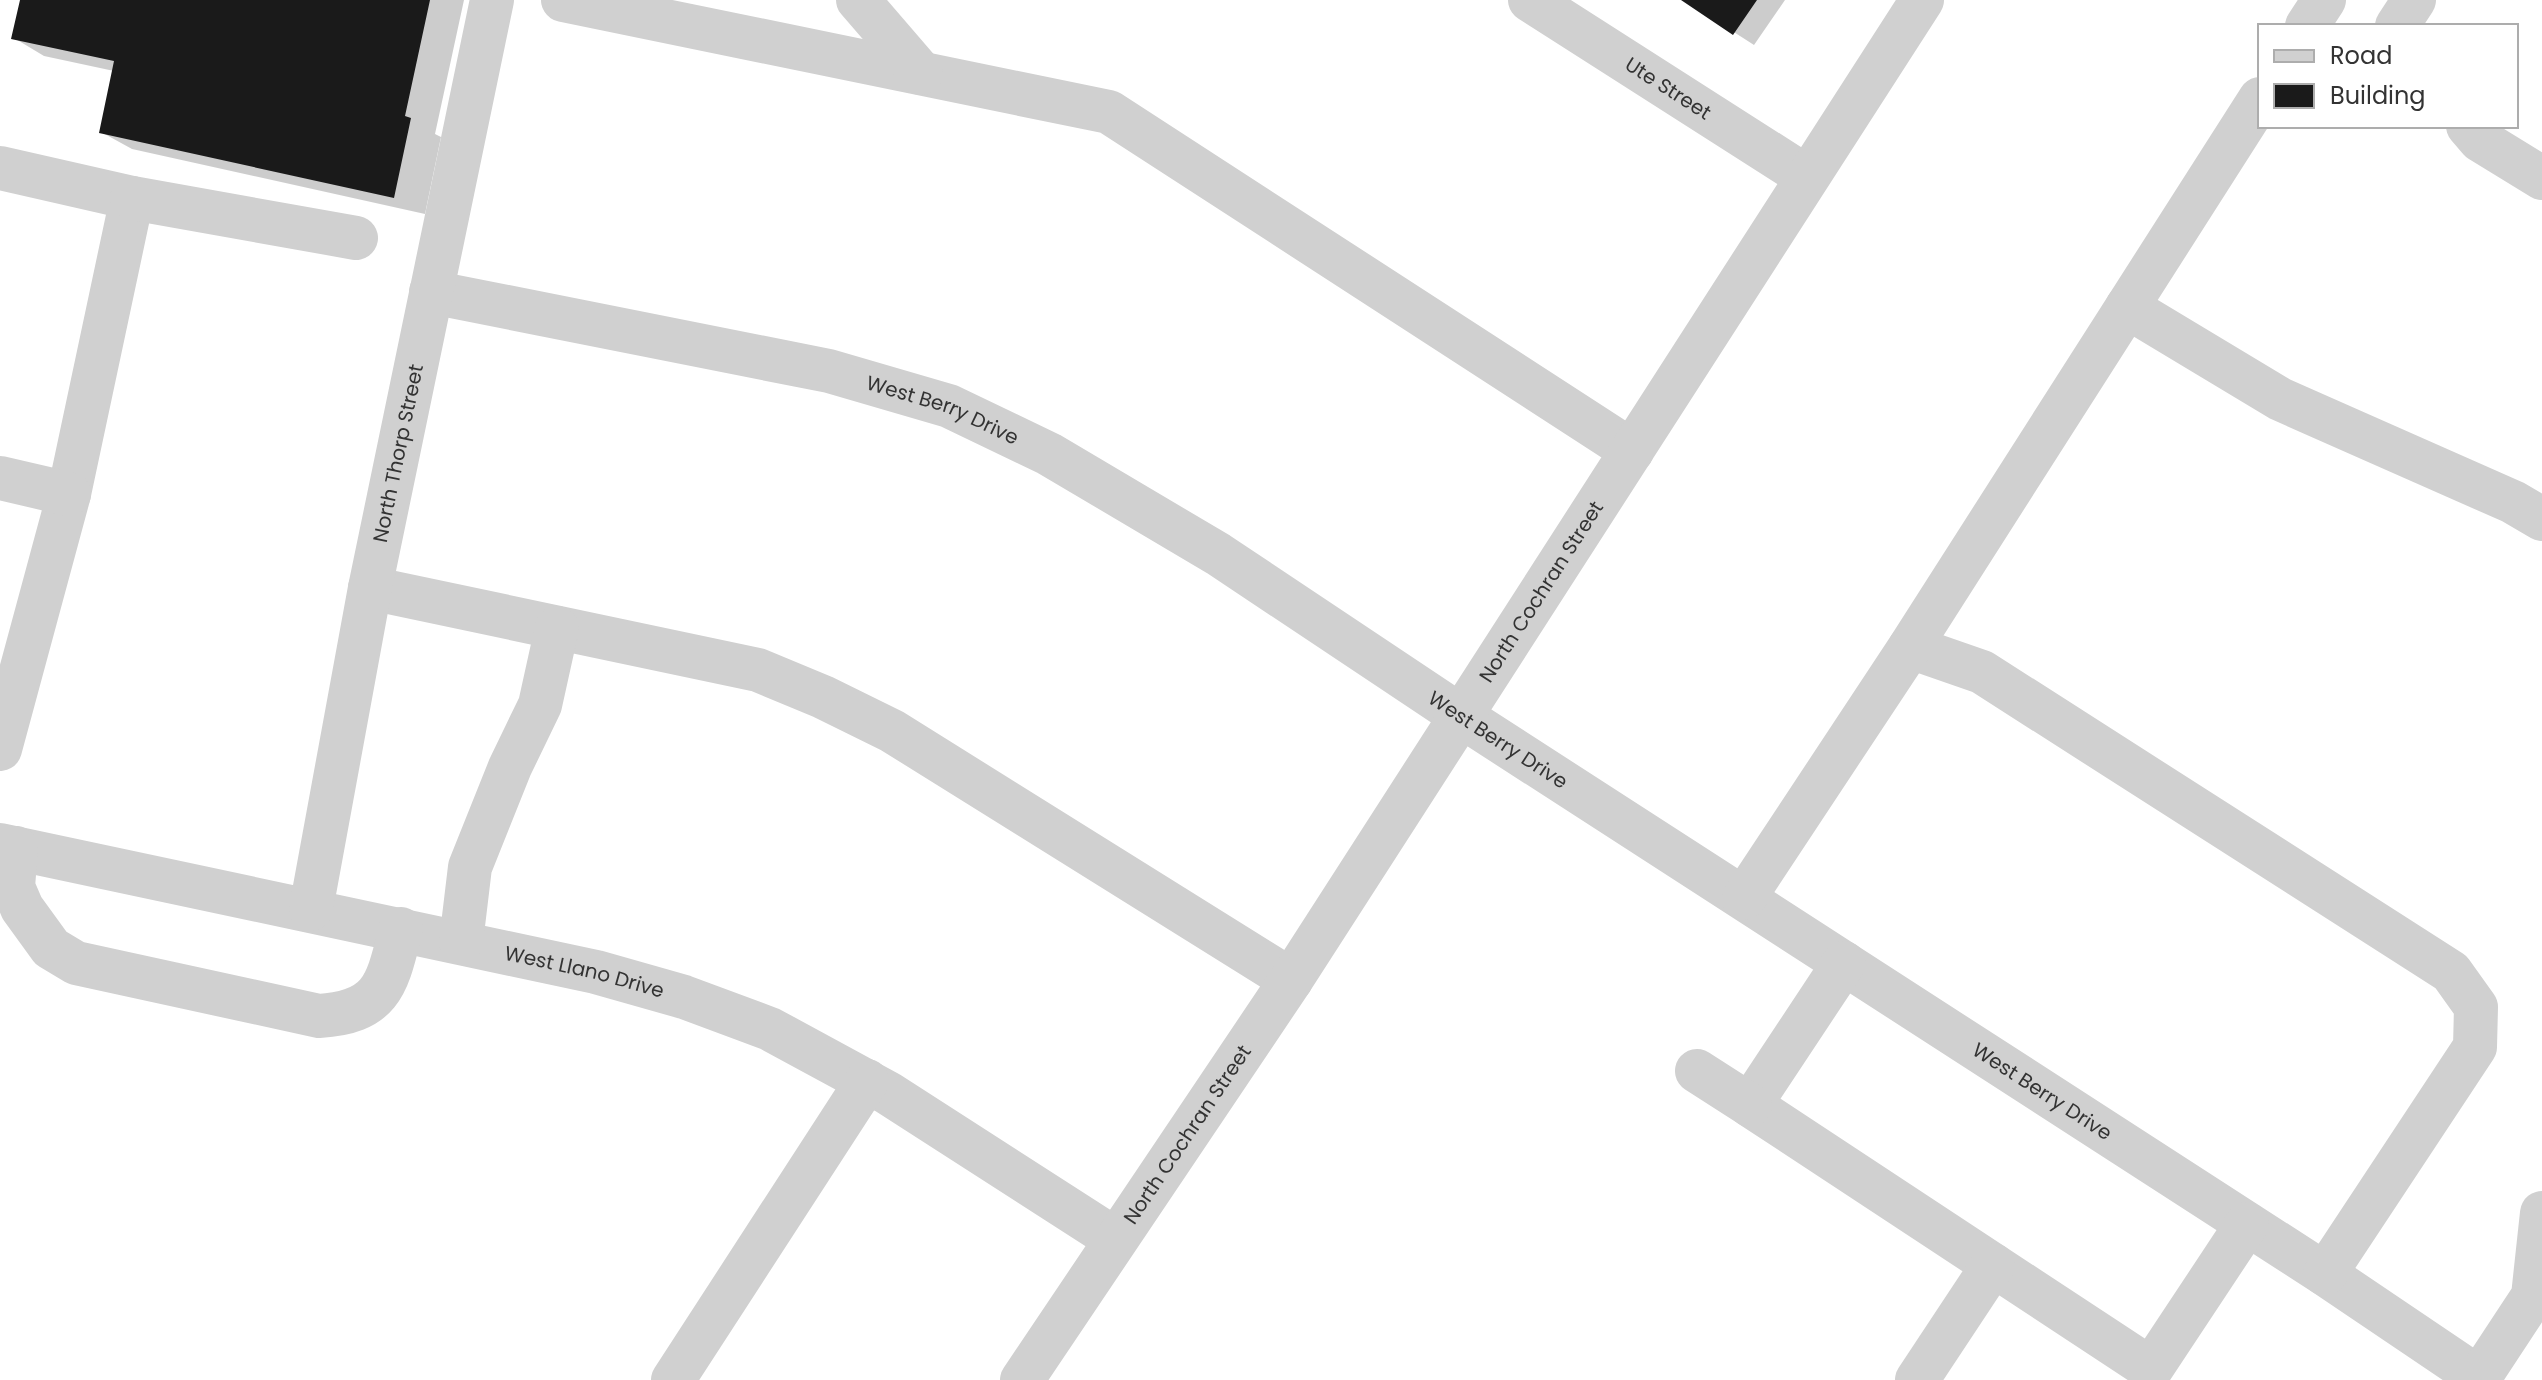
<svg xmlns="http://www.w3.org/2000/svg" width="2542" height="1380" viewBox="0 0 2542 1380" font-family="Poppins,sans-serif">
<rect width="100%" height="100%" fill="#fff"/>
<path fill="#0003" d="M 22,0 L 464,0 L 435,134 L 441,137 L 425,214 L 132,149 L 101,132 L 114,71 L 44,56 L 14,38 Z
M 1684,0 L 1785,0 L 1754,45 Z"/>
<path fill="#1a1a1a" d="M 20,0 L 430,0 L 405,116 L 411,118 L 394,198 L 99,133 L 114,61 L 11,39 Z
M 1681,0 L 1757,0 L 1733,35 Z"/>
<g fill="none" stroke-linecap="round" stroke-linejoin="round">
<g stroke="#d0d0d0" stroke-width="44">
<path d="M 563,0 L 1109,112 L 1632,451"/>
<path d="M 858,0 L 921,73"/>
<path id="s1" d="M 1530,0 L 1807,177"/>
<path d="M 2307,26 L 2324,0"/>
<path d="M 2397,26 L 2414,0"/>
<path d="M 2468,126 L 2480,140 L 2542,178"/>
<path d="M 0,168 L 132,198 L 69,494 L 0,749"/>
<path d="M 132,198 L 356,238"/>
<path id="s2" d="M 431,292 L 829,371 L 949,406 L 1049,454 L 1218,554 L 1461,716 L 2325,1274 L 2482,1380"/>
<path d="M 2127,307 L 2280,399 L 2513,502 L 2542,519"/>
<path d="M 0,478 L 69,494"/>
<path d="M 370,588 L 758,670 L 823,697 L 892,731 L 1291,980"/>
<path d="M 1910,647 L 1982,672 L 2451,972 L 2476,1007 L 2475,1047 L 2325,1274"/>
<path id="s3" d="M 0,845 L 596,972 L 684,997 L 770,1029 L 888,1093 L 1115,1239"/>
<path d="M 16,848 L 13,887 L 22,908 L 51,948 L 76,963 L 319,1016 C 383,1012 387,984 401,929"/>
<path d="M 1744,898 L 1910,647 L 2260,99"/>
<path id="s4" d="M 311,909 L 370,588 L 492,0"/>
<path d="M 461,942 L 470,867 L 510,767 L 540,705 L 557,628"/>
<path d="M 1844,963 L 1750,1105 L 2151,1369 L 2247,1224"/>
<path d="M 1697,1071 L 1750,1105"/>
<path d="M 2479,1378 L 2533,1296 L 2542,1213"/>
<path d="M 673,1380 L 867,1081"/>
<path id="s5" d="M 1022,1380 L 1291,980 L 1922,0"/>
<path d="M 1917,1380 L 1993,1265"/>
</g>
</g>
<g text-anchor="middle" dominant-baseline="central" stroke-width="8" stroke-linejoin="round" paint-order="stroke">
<g font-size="20" fill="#333" stroke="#fff">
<text stroke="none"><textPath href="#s1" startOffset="164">Ute Street</textPath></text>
<text stroke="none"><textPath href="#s2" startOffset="526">West Berry Drive</textPath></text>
<text stroke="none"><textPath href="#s4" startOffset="464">North Thorp Street</textPath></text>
<text stroke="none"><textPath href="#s5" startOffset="944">North Cochran Street</textPath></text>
<text stroke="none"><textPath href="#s2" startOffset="1174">West Berry Drive</textPath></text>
<text stroke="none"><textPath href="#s3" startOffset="598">West Llano Drive</textPath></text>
<text stroke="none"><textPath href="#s2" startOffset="1822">West Berry Drive</textPath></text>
<text stroke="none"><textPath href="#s5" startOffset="296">North Cochran Street</textPath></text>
</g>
</g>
<rect x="2258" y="24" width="260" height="104" fill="#ffffff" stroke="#adadad" stroke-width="2"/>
<rect x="2274" y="50" width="40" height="12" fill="#d0d0d0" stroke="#adadad" stroke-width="2"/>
<text x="2330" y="64" font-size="24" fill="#333333">Road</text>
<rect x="2274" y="84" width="40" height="24" fill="#1a1a1a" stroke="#adadad" stroke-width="2"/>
<text x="2330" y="104" font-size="24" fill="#333333">Building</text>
</svg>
